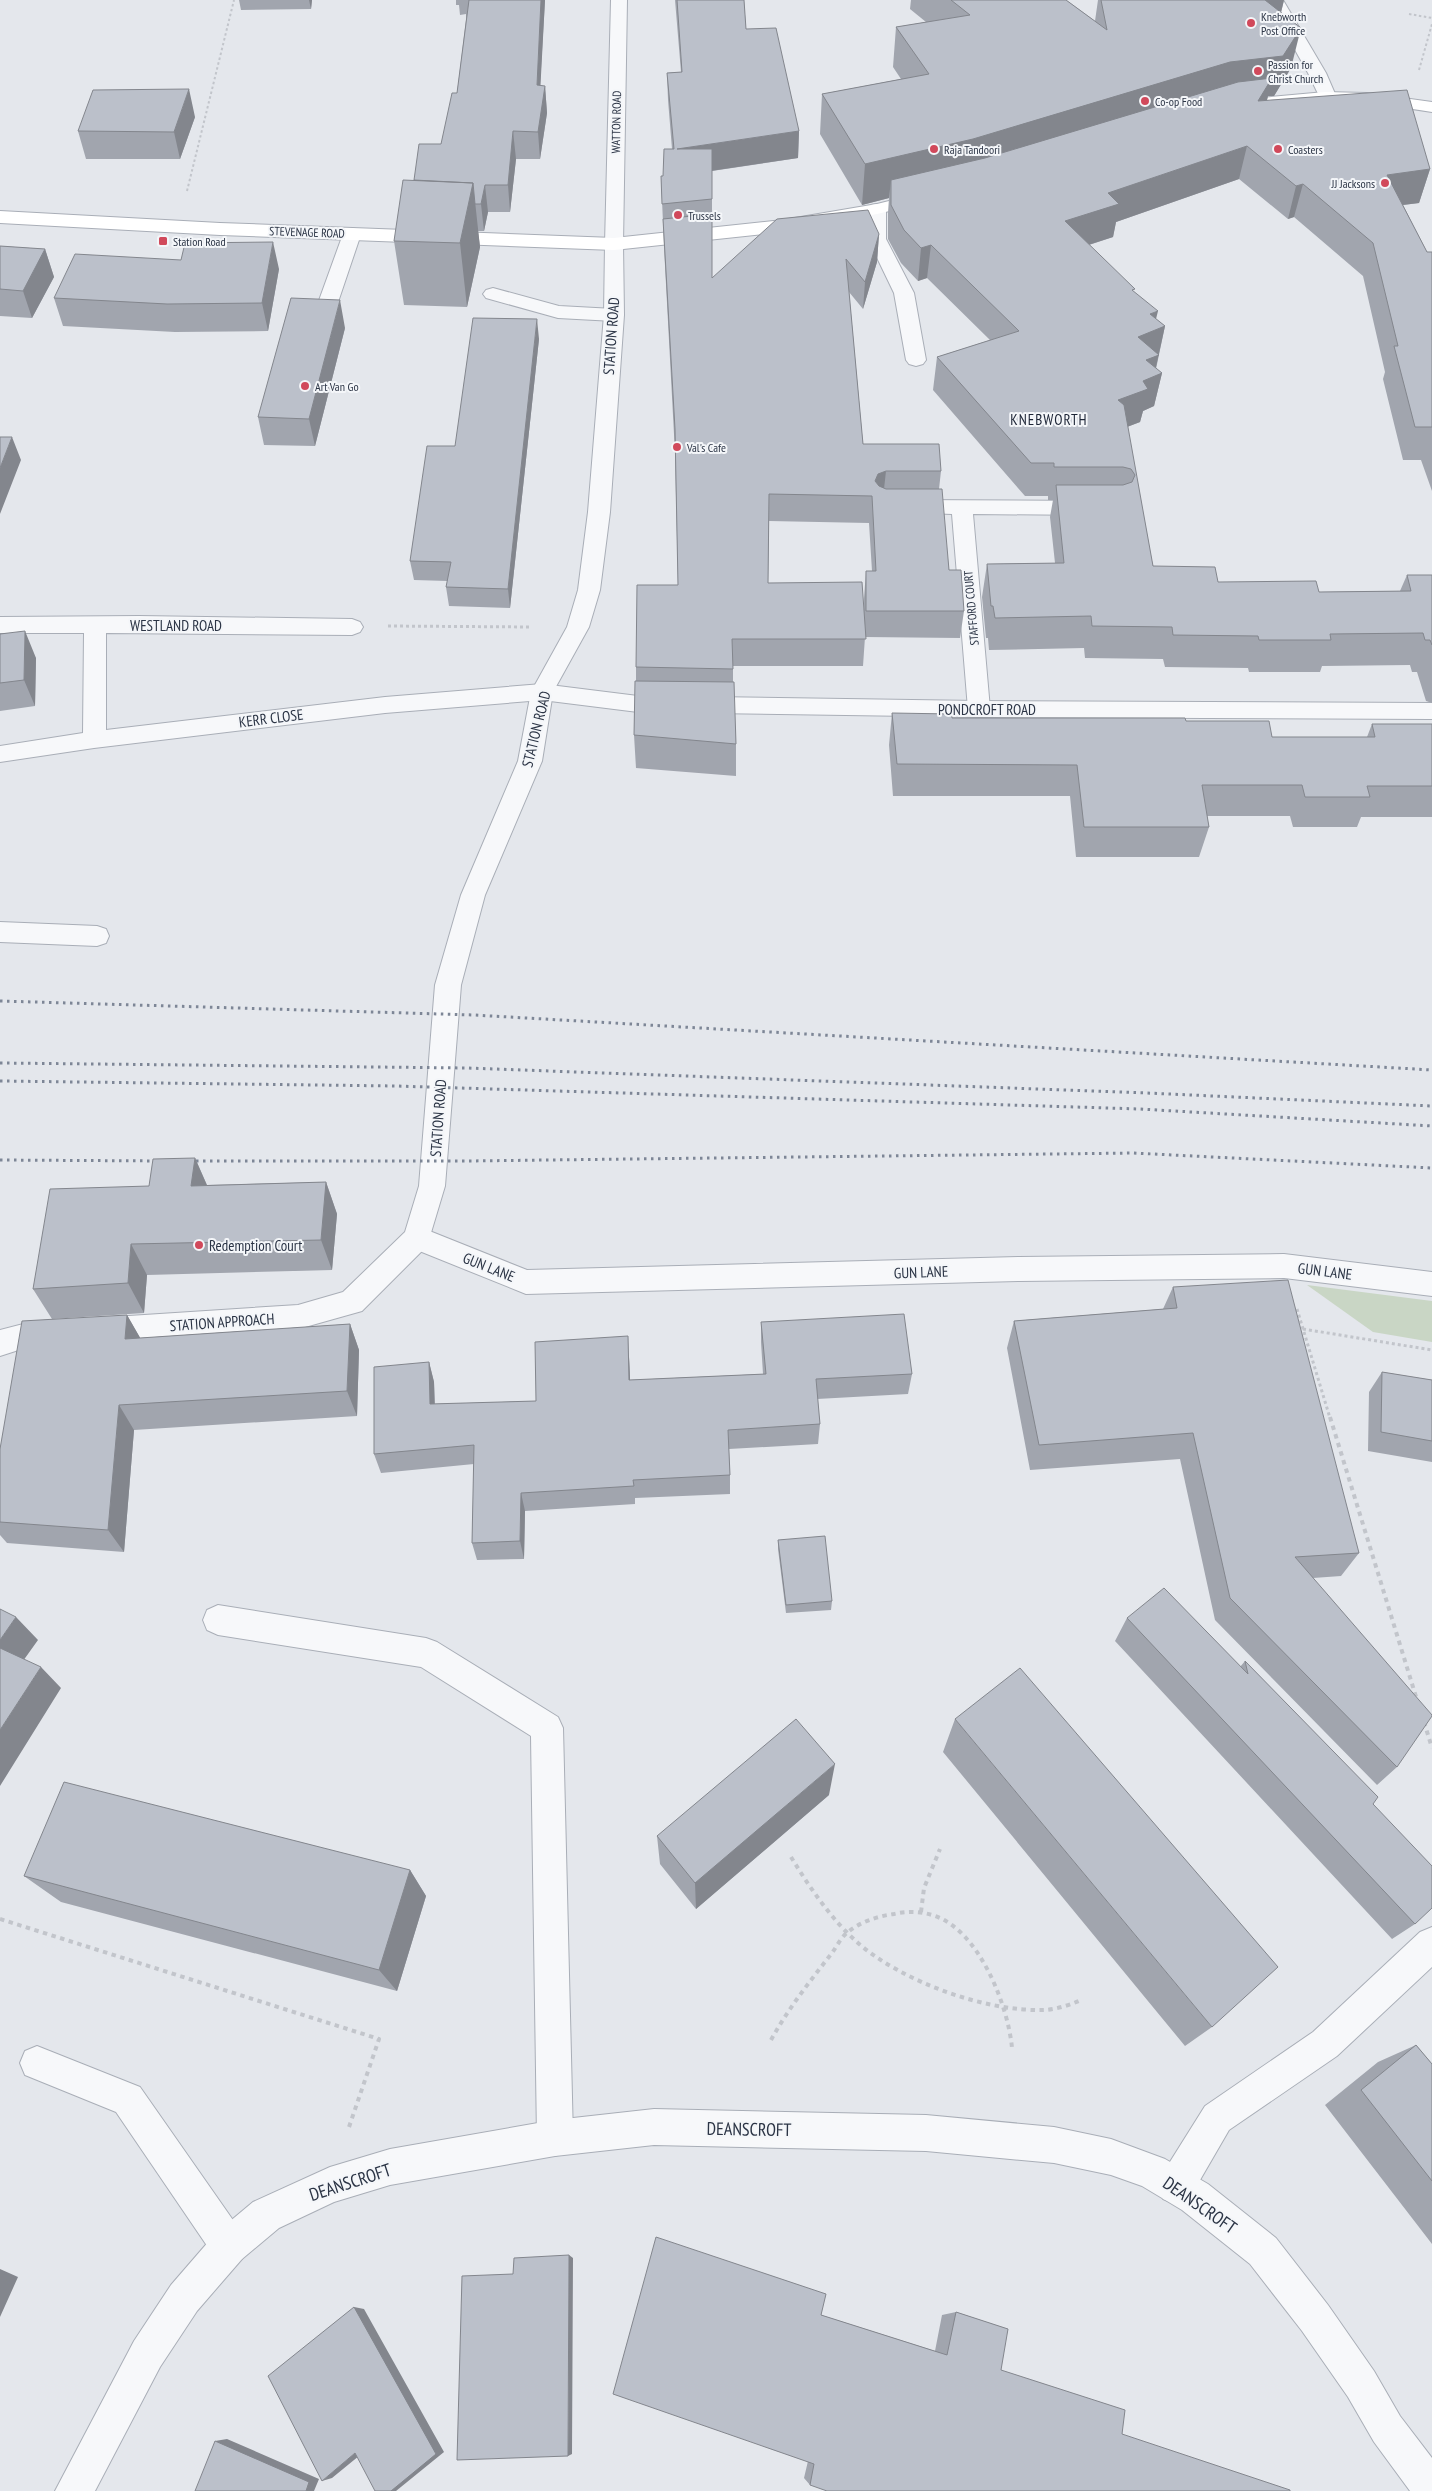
<svg xmlns="http://www.w3.org/2000/svg" width="1432" height="2491" viewBox="0 0 1432 2491" font-family="'PT Sans Narrow',sans-serif">
<rect width="100%" height="100%" fill="#e4e7ec"/>
<path fill="#c9d6c5" d="M 1307,1285 L 1432,1301 L 1432,1342 L 1373,1332 Z"/>
<g fill="none" stroke-linecap="round" stroke-linejoin="round">
<defs>
<path id="service" d="M 877,204 L 883,205 L 886,209 L 886,239 L 914,293 L 926,360 L 923,364 L 916,366 L 909,364 L 906,360 L 894,293 L 868,239 L 868,209 L 871,205 Z
M 352,228 L 359,230 L 361,234 L 333,317 L 330,321 L 316,321 L 313,317 L 343,234 L 345,230 Z
M 493,288 L 559,306 L 614,309 L 621,311 L 624,315 L 621,319 L 614,321 L 558,318 L 486,298 L 483,294 L 486,290 Z
M 907,500 L 1089,501 L 1096,503 L 1099,508 L 1096,513 L 1089,515 L 973,514 L 990,709 L 987,715 L 979,717 L 971,715 L 968,709 L 952,514 L 900,512 L 897,507 L 900,502 Z
M 0,922 L 97,926 L 106,929 L 109,936 L 106,943 L 97,946 L 0,942 Z
M 218,1605 L 426,1638 L 437,1642 L 558,1717 L 563,1728 L 573,2138 L 568,2151 L 555,2156 L 542,2151 L 537,2138 L 531,1736 L 421,1667 L 218,1635 L 207,1630 L 203,1620 L 207,1610 Z
M 1432,1927 L 1432,1967 L 1337,2056 L 1229,2130 L 1189,2199 L 1176,2204 L 1163,2199 L 1158,2186 L 1163,2173 L 1205,2106 L 1313,2032 L 1420,1932 Z
M 37,2046 L 140,2087 L 242,2233 L 247,2246 L 242,2259 L 229,2264 L 216,2259 L 116,2112 L 25,2075 L 20,2063 L 25,2051 Z"/>
<path id="minor" d="M 611,0 L 627,0 L 623,244 L 621,248 L 607,248 L 605,244 Z
M 1267,0 L 1283,0 L 1326,73 L 1336,96 L 1333,100 L 1321,100 L 1308,73 Z
M 139,616 L 352,619 L 360,622 L 363,627 L 360,632 L 352,635 L 106,633 L 106,730 L 385,697 L 542,684 L 638,696 L 979,701 L 1432,703 L 1432,719 L 979,717 L 638,712 L 542,700 L 385,713 L 94,748 L 0,762 L 0,746 L 83,733 L 84,633 L 0,633 L 0,617 Z
M 417,1226 L 527,1270 L 1019,1257 L 1284,1254 L 1432,1272 L 1432,1296 L 1284,1278 L 1019,1281 L 526,1294 L 407,1246 L 403,1238 L 407,1230 Z
M 654,2109 L 926,2115 L 1054,2127 L 1111,2139 L 1165,2159 L 1208,2184 L 1276,2238 L 1328,2305 L 1374,2371 L 1400,2416 L 1432,2458 L 1432,2491 L 1410,2491 L 1374,2442 L 1348,2397 L 1302,2331 L 1250,2264 L 1182,2210 L 1142,2186 L 1111,2175 L 1054,2163 L 926,2151 L 654,2145 L 555,2156 L 390,2185 L 334,2202 L 279,2228 L 242,2259 L 197,2311 L 160,2367 L 95,2491 L 55,2491 L 134,2341 L 171,2285 L 216,2233 L 253,2202 L 330,2167 L 390,2149 L 555,2120 Z"/>
<path id="tertiary" d="M 614,238 L 621,240 L 623,244 L 624,315 L 610,512 L 600,590 L 589,627 L 553,692 L 542,761 L 485,895 L 461,985 L 445,1186 L 427,1246 L 362,1311 L 298,1329 L 98,1342 L 88,1339 L 84,1330 L 88,1321 L 98,1318 L 298,1305 L 343,1292 L 405,1232 L 419,1186 L 435,985 L 461,895 L 518,761 L 531,692 L 567,627 L 578,590 L 588,512 L 604,315 L 605,244 L 607,240 Z
M 55,1320 L 65,1323 L 69,1332 L 65,1341 L 55,1344 L 31,1346 L 0,1356 L 0,1330 L 31,1322 Z"/>
<path id="secondary" d="M 1325,92 L 1367,93 L 1432,102 L 1432,112 C 1374,102 1318,101 1260,108 L 1254,107 L 1251,103 L 1254,99 L 1260,98 Z
M 925,192 L 931,193 L 934,197 L 931,201 L 877,214 L 783,232 L 614,250 L 220,235 L 0,223 L 0,211 L 220,223 L 614,238 L 783,220 L 877,204 Z"/>
</defs>
<use href="#service" stroke="#a9aeb7" stroke-width="2"/>
<use href="#minor" stroke="#a9aeb7" stroke-width="2"/>
<use href="#tertiary" stroke="#a9aeb7" stroke-width="2"/>
<use href="#secondary" stroke="#a9aeb7" stroke-width="2"/>
<path stroke="#c2c5cb" stroke-width="2" stroke-dasharray="2.5 2.5" stroke-linecap="butt" d="M 1409,14 L 1432,18
M 1419,70 L 1432,24
M 187,191 L 234,0"/>
<path stroke="#c2c5cb" stroke-width="3" stroke-dasharray="3 3" stroke-linecap="butt" d="M 388,626 L 532,627
M 1297,1309 L 1330,1418
M 1303,1329 L 1432,1350"/>
<path stroke="#c2c5cb" stroke-width="4" stroke-dasharray="4.5 4.5" stroke-linecap="butt" d="M 1330,1417 L 1417,1700
M 1424,1722 L 1432,1748
M 791,1857 C 810,1888 831,1919 858,1943 C 903,1982 986,2012 1045,2010 C 1057,2009 1070,2005 1081,2000
M 921,1912 L 924,1888 L 940,1849
M 0,1919 L 379,2039 L 348,2130
M 771,2040 C 788,2009 810,1981 832,1953 C 837,1946 841,1937 848,1932 C 860,1922 878,1916 894,1914 C 907,1911 921,1911 935,1916 C 979,1931 1008,2005 1012,2048"/>
<use href="#service" fill="#f7f8fa" fill-rule="evenodd"/>
<use href="#minor" fill="#f7f8fa" fill-rule="evenodd"/>
<use href="#tertiary" fill="#f7f8fa" fill-rule="evenodd"/>
<use href="#secondary" fill="#fff" fill-rule="evenodd"/>
<path stroke="#7d8696" stroke-width="3" stroke-dasharray="2.5 4.5" stroke-linecap="butt" d="M 0,1001 L 474,1015 L 1432,1070
M 0,1063 L 468,1068 L 1147,1093 L 1432,1106
M 0,1081 L 395,1086 L 1140,1109 L 1432,1126
M 0,1160 L 165,1161
M 182,1161 L 466,1161 L 1133,1153 L 1432,1168"/>
</g>
<path fill="#a1a5ae" fill-rule="evenodd" d="M 239,0 L 312,0 L 311,9 L 241,10 Z
M 456,0 L 545,0 L 540,86 L 545,86 L 547,113 L 540,159 L 516,159 L 510,212 L 488,212 L 484,231 L 478,231 L 480,247 L 467,307 L 404,305 L 394,241 L 414,180 L 441,144 L 457,93 L 466,20 L 466,14 L 460,15 L 459,5 L 456,5 Z
M 675,0 L 744,0 L 746,29 L 799,131 L 798,158 L 712,171 L 712,278 L 879,234 L 877,262 L 863,309 L 849,292 L 863,444 L 941,471 L 939,489 L 949,570 L 964,611 L 960,638 L 865,637 L 863,666 L 733,666 L 733,682 L 736,744 L 736,776 L 636,768 L 634,735 L 636,681 L 636,667 L 678,585 L 675,453 L 664,247 L 661,176 L 663,176 L 672,149 L 668,100 L 667,73 L 681,72 ZM 769,521 L 869,523 L 872,571 L 866,571 L 864,598 L 864,609 L 768,583 Z
M 911,0 L 1066,0 L 1095,21 L 1098,0 L 1284,0 L 1281,13 L 1291,68 L 1274,96 L 1268,96 L 1267,100 L 1430,169 L 1419,203 L 1403,205 L 1427,252 L 1432,252 L 1432,491 L 1421,460 L 1403,460 L 1383,379 L 1385,372 L 1363,276 L 1294,217 L 1288,219 L 1239,179 L 1116,222 L 1113,237 L 1089,245 L 1134,292 L 1156,319 L 1165,326 L 1156,369 L 1162,373 L 1154,406 L 1143,411 L 1140,422 L 1127,427 L 1153,566 L 1218,582 L 1319,592 L 1400,591 L 1407,575 L 1432,575 L 1432,703 L 1426,701 L 1417,672 L 1412,672 L 1410,665 L 1322,666 L 1320,672 L 1249,672 L 1248,668 L 1165,667 L 1163,659 L 1085,658 L 1084,648 L 989,650 L 988,638 L 986,638 L 982,597 L 987,564 L 1055,563 L 1050,517 L 1053,500 L 1048,500 L 1048,496 L 1025,496 L 933,390 L 937,357 L 990,340 L 927,278 L 918,281 L 901,263 L 888,239 L 888,213 L 889,198 L 862,205 L 820,134 L 822,94 L 901,79 L 893,67 L 896,27 L 926,22 L 910,9 Z
M 195,117 L 180,159 L 86,159 L 78,131 Z
M 0,246 L 45,249 L 54,277 L 32,318 L 0,316 Z
M 279,269 L 268,331 L 175,332 L 63,326 L 54,298 Z
M 345,328 L 315,446 L 264,445 L 258,417 Z
M 539,339 L 510,608 L 449,606 L 446,587 L 448,581 L 414,580 L 410,561 L 455,446 Z
M 0,634 L 36,658 L 35,706 L 0,711 Z
M 892,713 L 952,718 L 1186,721 L 1272,737 L 1367,737 L 1372,724 L 1432,724 L 1432,817 L 1361,817 L 1357,827 L 1293,827 L 1290,816 L 1207,816 L 1209,827 L 1199,857 L 1076,857 L 1070,796 L 893,796 L 889,745 Z
M 195,1158 L 207,1185 L 326,1182 L 337,1214 L 332,1270 L 147,1275 L 144,1313 L 52,1319 L 33,1289 L 149,1186 Z
M 1173,1287 L 1359,1553 L 1341,1576 L 1313,1578 L 1397,1767 L 1377,1785 L 1215,1620 L 1180,1459 L 1030,1470 L 1007,1348 L 1014,1321 L 1163,1309 Z
M 127,1315 L 140,1338 L 350,1324 L 359,1350 L 357,1416 L 134,1430 L 124,1552 L 7,1543 L 0,1535 L 0,1449 Z
M 761,1322 L 912,1374 L 908,1394 L 817,1399 L 820,1424 L 818,1444 L 729,1449 L 730,1475 L 730,1494 L 635,1498 L 635,1504 L 525,1511 L 524,1559 L 477,1560 L 472,1543 L 474,1464 L 381,1473 L 374,1454 L 429,1362 L 434,1382 L 435,1404 L 536,1401 L 629,1357 L 630,1380 L 763,1374 L 761,1342 Z
M 1382,1372 L 1432,1380 L 1432,1462 L 1368,1451 L 1369,1392 Z
M 778,1540 L 832,1601 L 831,1610 L 786,1613 L 778,1549 Z
M 1127,1618 L 1240,1667 L 1245,1661 L 1373,1804 L 1415,1924 L 1392,1939 L 1115,1641 Z
M 955,1719 L 1212,2027 L 1185,2046 L 943,1752 Z
M 829,1795 L 696,1909 L 660,1864 L 657,1836 Z
M 410,1870 L 426,1896 L 397,1991 L 61,1902 L 24,1876 Z
M 1416,2045 L 1432,2064 L 1432,2244 L 1325,2105 L 1378,2062 Z
M 956,2312 L 1008,2329 L 810,2485 L 804,2478 L 808,2461 L 821,2315 L 935,2351 L 942,2315 Z"/>
<path fill="#83868d" d="M 309,0 L 312,0 L 311,9 Z
M 541,0 L 545,0 L 539,113 L 537,85 Z
M 1264,0 L 1284,0 L 1278,24 Z
M 1301,28 L 1291,68 L 1274,96 L 1268,96 L 1264,111 L 891,180 L 889,198 L 862,205 L 865,164 Z
M 545,86 L 547,113 L 540,159 L 538,132 Z
M 189,89 L 195,117 L 180,159 L 174,132 Z
M 513,131 L 516,159 L 510,212 L 508,185 Z
M 799,131 L 798,158 L 677,176 L 677,149 Z
M 1247,146 L 1239,179 L 1116,222 L 1113,237 L 1060,254 L 1065,221 L 1108,193 Z
M 1430,169 L 1419,203 L 1377,208 L 1387,175 Z
M 473,183 L 480,247 L 467,307 L 460,243 Z
M 1303,184 L 1294,217 L 1288,219 L 1296,186 Z
M 485,185 L 488,212 L 484,231 L 481,204 Z
M 879,234 L 877,262 L 863,309 L 865,282 Z
M 273,242 L 279,269 L 268,331 L 262,303 Z
M 931,245 L 927,278 L 918,281 L 921,248 Z
M 45,249 L 54,277 L 32,318 L 23,291 Z
M 340,300 L 345,328 L 315,446 L 309,419 Z
M 1158,311 L 1153,331 L 1165,326 L 1154,376 L 1162,373 L 1154,406 L 1143,411 L 1140,422 L 1111,433 L 1118,400 L 1138,337 L 1150,314 Z
M 537,319 L 539,339 L 510,608 L 508,589 Z
M 12,437 L 21,460 L 0,514 L 0,468 Z
M 886,471 L 883,498 L 875,481 L 878,474 Z
M 25,631 L 36,658 L 35,706 L 24,680 Z
M 195,1158 L 209,1190 L 191,1186 Z
M 326,1182 L 337,1214 L 332,1270 L 321,1240 Z
M 131,1244 L 147,1275 L 144,1313 L 128,1283 Z
M 127,1315 L 142,1341 L 125,1339 Z
M 350,1324 L 359,1350 L 357,1416 L 347,1391 Z
M 628,1336 L 629,1357 L 631,1400 L 629,1380 Z
M 429,1362 L 434,1382 L 435,1424 L 430,1404 Z
M 119,1405 L 134,1430 L 124,1552 L 108,1530 Z
M 521,1493 L 525,1511 L 524,1559 L 520,1541 Z
M 16,1617 L 38,1640 L 18,1668 L 0,1650 L 0,1640 Z
M 41,1667 L 61,1688 L 0,1786 L 0,1730 Z
M 835,1764 L 829,1795 L 696,1909 L 695,1883 Z
M 410,1870 L 426,1896 L 397,1991 L 379,1970 Z
M 569,2255 L 573,2258 L 572,2454 L 568,2456 Z
M 0,2269 L 18,2277 L 0,2317 Z
M 354,2307 L 364,2309 L 444,2452 L 396,2491 L 391,2491 Z
M 227,2439 L 319,2479 L 314,2491 L 306,2491 L 215,2441 Z
M 365,2451 L 332,2478 L 322,2481 L 355,2453 Z"/>
<path fill="#bbc0ca" stroke="#83868d" d="M 469,0 L 541,0 L 537,85 L 545,86 L 538,132 L 513,131 L 508,185 L 485,185 L 481,204 L 475,204 L 473,183 L 414,180 L 419,144 L 441,144 L 452,93 L 457,93 Z
M 677,0 L 744,0 L 746,29 L 776,28 L 799,131 L 677,149 L 712,149 L 712,199 L 662,204 L 661,176 L 663,176 L 664,149 L 674,149 L 667,73 L 682,72 Z
M 951,0 L 1066,0 L 1107,30 L 1101,0 L 1265,0 L 1301,28 L 1283,56 L 1230,62 L 973,139 L 865,164 L 822,94 L 929,74 L 896,27 L 970,15 Z
M 1272,78 L 1258,101 L 1407,90 L 1430,169 L 1387,175 L 1427,252 L 1432,252 L 1432,427 L 1415,427 L 1394,346 L 1398,346 L 1373,243 L 1303,184 L 1296,186 L 1247,146 L 1108,193 L 1119,204 L 1065,221 L 1135,289 L 1132,290 L 1158,311 L 1150,314 L 1165,326 L 1138,337 L 1159,355 L 1146,360 L 1162,373 L 1143,381 L 1148,389 L 1118,400 L 1124,405 L 1153,566 L 1215,567 L 1218,582 L 1316,581 L 1319,592 L 1411,591 L 1407,575 L 1432,575 L 1432,645 L 1430,640 L 1425,640 L 1423,633 L 1330,634 L 1331,640 L 1259,640 L 1258,636 L 1173,635 L 1172,627 L 1092,626 L 1091,616 L 995,618 L 993,606 L 991,606 L 987,564 L 1064,563 L 1056,485 L 1123,485 L 1132,482 L 1135,475 L 1131,469 L 1123,467 L 1054,467 L 1054,463 L 1031,463 L 937,357 L 1019,331 L 931,245 L 921,248 L 904,230 L 891,205 L 891,180 L 985,158 L 1238,82 Z
M 189,89 L 174,132 L 78,131 L 93,90 Z
M 403,180 L 473,183 L 460,243 L 394,241 Z
M 868,210 L 879,234 L 865,282 L 846,259 L 863,444 L 939,444 L 941,471 L 886,471 L 878,474 L 875,481 L 879,486 L 886,489 L 942,489 L 949,570 L 961,570 L 964,611 L 866,611 L 866,571 L 876,571 L 872,496 L 769,494 L 768,583 L 862,582 L 866,639 L 732,639 L 733,669 L 636,667 L 637,585 L 678,585 L 675,429 L 663,219 L 712,214 L 712,278 L 777,219 Z
M 273,242 L 262,303 L 167,304 L 54,298 L 75,254 L 181,260 L 185,243 Z
M 0,246 L 45,249 L 23,291 L 0,289 Z
M 291,298 L 340,300 L 309,419 L 258,417 Z
M 473,318 L 537,319 L 508,589 L 446,587 L 451,562 L 410,561 L 427,446 L 455,446 Z
M 0,437 L 12,437 L 0,468 Z
M 25,631 L 24,680 L 0,683 L 0,634 Z
M 635,681 L 734,682 L 736,744 L 634,735 Z
M 892,713 L 952,714 L 952,718 L 1185,718 L 1186,721 L 1269,721 L 1272,737 L 1375,737 L 1372,724 L 1432,724 L 1432,786 L 1367,786 L 1370,797 L 1305,797 L 1302,785 L 1202,785 L 1209,827 L 1084,827 L 1077,765 L 897,764 Z
M 195,1158 L 191,1186 L 326,1182 L 321,1240 L 131,1244 L 128,1283 L 33,1289 L 50,1189 L 149,1186 L 153,1159 Z
M 1288,1280 L 1359,1553 L 1295,1557 L 1432,1715 L 1432,1716 L 1397,1767 L 1230,1598 L 1193,1433 L 1039,1445 L 1014,1321 L 1177,1308 L 1173,1287 Z
M 904,1314 L 912,1374 L 816,1379 L 820,1424 L 728,1430 L 730,1475 L 633,1480 L 634,1486 L 521,1493 L 520,1541 L 472,1543 L 474,1445 L 374,1454 L 374,1367 L 429,1362 L 430,1404 L 536,1401 L 535,1342 L 628,1336 L 629,1380 L 766,1374 L 761,1322 Z
M 127,1315 L 125,1339 L 350,1324 L 347,1391 L 119,1405 L 108,1530 L 0,1522 L 0,1449 L 22,1321 Z
M 1382,1372 L 1432,1380 L 1432,1441 L 1381,1432 Z
M 825,1536 L 832,1601 L 786,1605 L 778,1540 Z
M 1164,1588 L 1248,1674 L 1245,1661 L 1378,1797 L 1373,1804 L 1432,1866 L 1432,1908 L 1415,1924 L 1127,1618 Z
M 0,1609 L 16,1617 L 0,1640 Z
M 0,1648 L 41,1667 L 0,1730 Z
M 1020,1668 L 1278,1967 L 1212,2027 L 955,1719 Z
M 796,1719 L 835,1764 L 695,1883 L 657,1836 Z
M 64,1782 L 410,1870 L 379,1970 L 24,1876 Z
M 1416,2045 L 1432,2064 L 1432,2181 L 1361,2090 Z
M 656,2237 L 826,2294 L 821,2315 L 947,2355 L 956,2312 L 1008,2329 L 1001,2370 L 1125,2410 L 1122,2434 L 1290,2490 L 1290,2491 L 827,2491 L 810,2485 L 814,2464 L 613,2394 Z
M 569,2255 L 568,2456 L 457,2460 L 462,2276 L 513,2274 L 514,2258 Z
M 354,2307 L 436,2454 L 391,2491 L 375,2491 L 355,2453 L 322,2481 L 268,2376 Z
M 215,2441 L 309,2482 L 306,2491 L 195,2491 Z"/>
<g fill="#d1495b" stroke="#f4f6f9" stroke-width="2">
<circle cx="1251" cy="23" r="5"/>
<circle cx="1258" cy="71" r="5"/>
<circle cx="1145" cy="101" r="5"/>
<circle cx="934" cy="149" r="5"/>
<circle cx="1278" cy="149" r="5"/>
<circle cx="1385" cy="183" r="5"/>
<circle cx="678" cy="215" r="5"/>
<rect x="158" y="236" width="10" height="10" rx="2.5"/>
<circle cx="305" cy="386" r="5"/>
<circle cx="677" cy="447" r="5"/>
<circle cx="199" cy="1245" r="5"/>
</g>
<g text-anchor="middle" dominant-baseline="central" stroke-width="4" stroke-linejoin="round" paint-order="stroke">
<g font-size="12" fill="#2b3445" stroke="#f4f6f9" text-anchor="start">
<text x="1261" y="16">Knebworth<tspan x="1261" dy="14">Post Office</tspan></text>
<text x="1268" y="64">Passion for<tspan x="1268" dy="14">Christ Church</tspan></text>
<text x="1155" y="101">Co-op Food</text>
<text x="944" y="149">Raja Tandoori</text>
<text x="1288" y="149">Coasters</text>
<text x="1375" y="183" text-anchor="end">JJ Jacksons</text>
<text x="688" y="215">Trussels</text>
<text x="173" y="241">Station Road</text>
<text x="315" y="386">Art Van Go</text>
<text x="687" y="447">Val's Cafe</text>
</g>
<g font-size="12" fill="#2b3445" stroke="#f4f6f9">
<text transform="translate(616 122) rotate(-89)">WATTON ROAD</text>
<text transform="translate(307 232) rotate(2)">STEVENAGE ROAD</text>
<text transform="translate(971 608) rotate(-95)">STAFFORD COURT</text>
</g>
<g font-size="15" fill="#2b3445" stroke="#f4f6f9">
<text transform="translate(611 336) rotate(-86)">STATION ROAD</text>
<text x="176" y="625">WESTLAND ROAD</text>
<text x="987" y="709">PONDCROFT ROAD</text>
<text transform="translate(271 718) rotate(-7)">KERR CLOSE</text>
<text transform="translate(536 729) rotate(-76)">STATION ROAD</text>
<text transform="translate(438 1118) rotate(-86)">STATION ROAD</text>
<text transform="translate(489 1267) rotate(22)">GUN LANE</text>
<text transform="translate(1325 1271) rotate(7)">GUN LANE</text>
<text transform="translate(921 1272) rotate(-2)">GUN LANE</text>
<text transform="translate(222 1322) rotate(-4)">STATION APPROACH</text>
</g>
<g font-size="15" letter-spacing="1" fill="#1d2536" stroke="#f4f6f9">
<text x="1049" y="419">KNEBWORTH</text>
</g>
<g font-size="15" fill="#2b3445" stroke="#f4f6f9" text-anchor="start">
<text x="209" y="1245">Redemption Court</text>
</g>
<g font-size="18" fill="#2b3445" stroke="#f4f6f9">
<text transform="translate(749 2129) rotate(1)">DEANSCROFT</text>
<text transform="translate(350 2182) rotate(-18)">DEANSCROFT</text>
<text transform="translate(1200 2205) rotate(35)">DEANSCROFT</text>
</g>
</g>
</svg>
